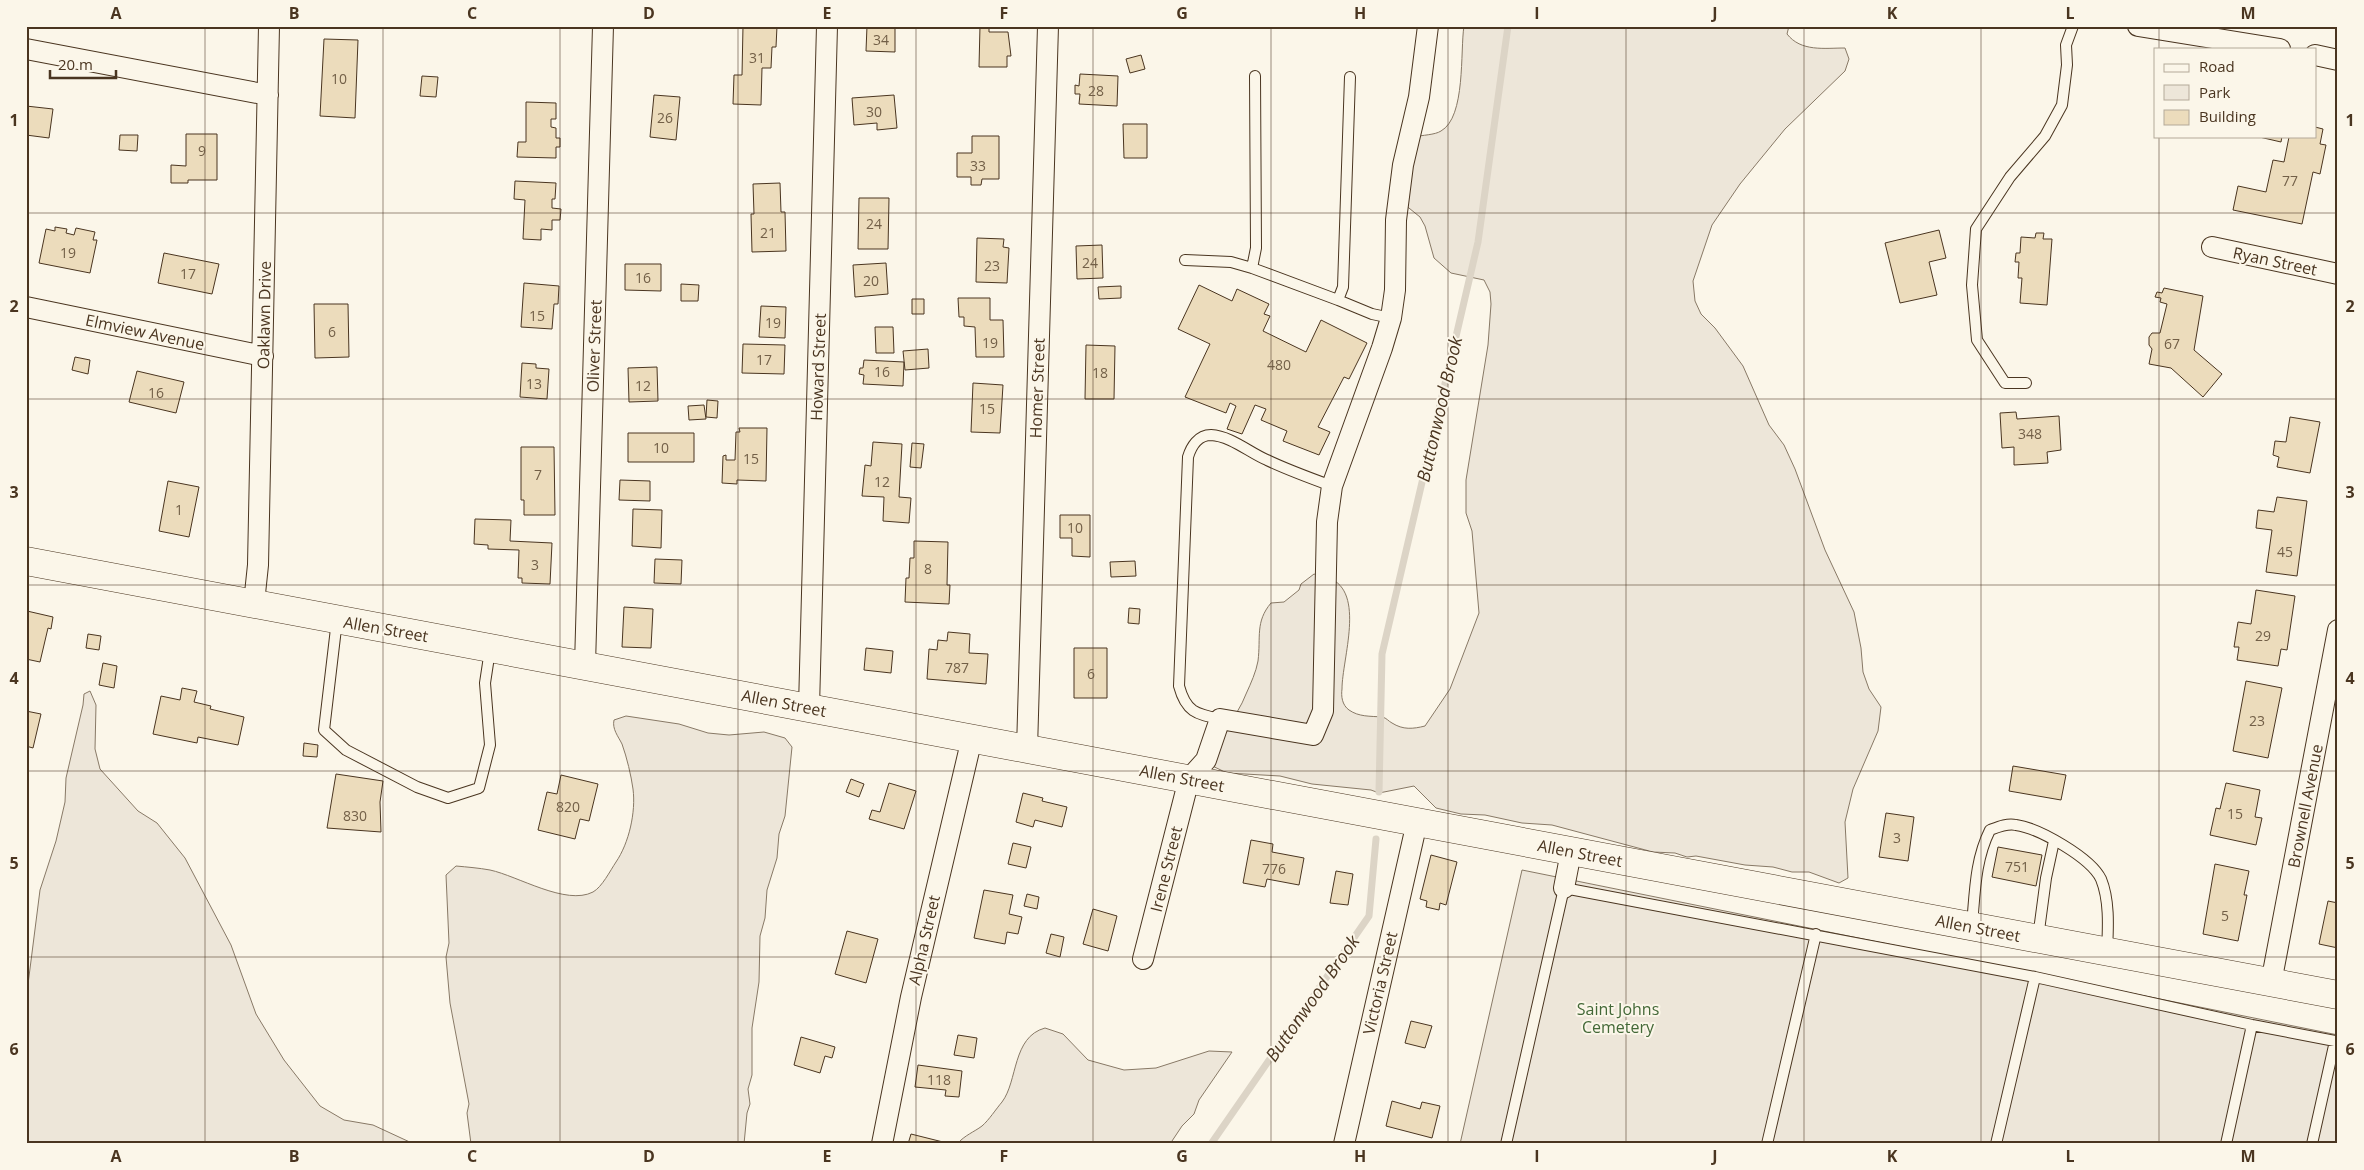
<svg xmlns="http://www.w3.org/2000/svg" width="2364" height="1170" viewBox="0 0 2364 1170" font-family="'Open Sans',sans-serif">
<rect width="100%" height="100%" fill="#fbf6e9"/>
<path fill="#ede6d9" stroke="#887966" d="M 1464,26 L 1789,26 L 1787,34 C 1801,52 1824,48 1845,48 L 1849,59 L 1845,71 L 1785,129 L 1740,184 L 1712,225 L 1693,281 L 1695,301 L 1701,314 L 1715,328 L 1743,366 L 1769,425 L 1784,445 L 1795,469 L 1825,550 L 1854,612 L 1861,648 L 1863,672 L 1869,689 L 1881,707 L 1878,731 L 1853,789 L 1845,822 L 1848,878 L 1839,883 L 1809,872 L 1792,872 L 1773,867 L 1745,865 L 1696,856 L 1687,857 L 1675,853 L 1653,852 L 1552,825 L 1522,823 L 1485,815 L 1461,814 L 1436,808 L 1414,786 L 1379,793 L 1371,790 L 1312,784 L 1280,776 L 1227,773 L 1200,760 C 1216,740 1237,718 1246,694 C 1251,683 1256,672 1258,661 C 1261,637 1255,622 1271,603 L 1284,602 L 1299,590 L 1301,584 L 1314,574 C 1319,576 1325,576 1329,578 C 1366,592 1342,659 1342,689 C 1341,696 1342,705 1349,710 C 1359,717 1370,716 1382,717 C 1387,718 1388,721 1392,723 C 1403,730 1413,729 1425,726 L 1450,689 L 1479,613 L 1472,531 L 1466,513 L 1466,480 L 1488,345 L 1491,304 L 1490,292 L 1484,280 L 1451,273 L 1434,258 L 1425,226 L 1420,217 L 1404,204 L 1414,137 C 1422,135 1435,135 1441,131 C 1466,117 1460,51 1464,26 Z
M 90,691 L 96,705 L 95,749 L 100,769 L 138,811 L 157,823 L 185,858 L 231,945 L 256,1014 L 284,1060 L 320,1106 L 344,1120 L 373,1125 L 414,1144 L 26,1144 L 26,1000 L 40,890 L 56,841 L 65,802 L 66,778 L 83,705 L 84,694 Z
M 626,716 L 679,724 L 708,733 L 729,735 L 764,732 L 785,738 L 792,747 L 785,816 L 779,834 L 777,858 L 767,890 L 765,918 L 760,936 L 759,982 L 752,1028 L 752,1075 L 748,1089 L 750,1104 L 747,1113 L 744,1144 L 471,1144 L 467,1113 L 469,1104 L 450,1003 L 446,957 L 449,943 L 446,875 L 456,866 C 467,867 479,868 490,870 C 518,876 566,906 593,892 C 602,887 610,871 616,862 C 629,843 636,812 633,789 C 631,775 627,758 622,744 C 618,736 612,729 614,720 Z
M 1522,870 L 2338,1035 L 2338,1144 L 1460,1144 Z
M 1045,1028 L 1063,1034 L 1088,1060 L 1124,1070 L 1156,1068 L 1209,1051 L 1232,1052 L 1199,1100 L 1194,1114 L 1182,1126 L 1170,1144 L 957,1144 C 965,1135 974,1132 982,1126 C 989,1120 996,1109 1002,1102 C 1018,1081 1012,1037 1045,1028 Z"/>
<g fill="none" stroke-linecap="round" stroke-linejoin="round">
<path stroke="#dcd4c6" stroke-width="7" d="M 1379,792 L 1382,654 L 1478,242 L 1508,26
M 1211,1144 L 1369,916 L 1376,839"/>
</g>
<path fill="#ecdcbc" stroke="#4a3520" d="M 743,26 L 777,26 L 776,47 L 772,47 L 771,68 L 762,68 L 761,105 L 733,104 L 734,75 L 742,75 Z
M 867,26 L 895,26 L 895,52 L 866,51 Z
M 980,26 L 989,26 L 989,32 L 1008,32 L 1011,56 L 1007,56 L 1007,67 L 979,67 Z
M 324,39 L 358,40 L 355,118 L 320,116 Z
M 1141,55 L 1145,69 L 1130,73 L 1126,59 Z
M 1080,74 L 1118,76 L 1117,106 L 1079,104 L 1080,94 L 1075,94 L 1075,85 L 1079,86 Z
M 422,76 L 438,77 L 436,97 L 420,96 Z
M 654,95 L 680,97 L 676,140 L 650,137 Z
M 894,95 L 897,128 L 877,130 L 877,123 L 854,125 L 852,98 Z
M 526,102 L 556,103 L 556,119 L 551,119 L 551,127 L 556,128 L 556,138 L 560,138 L 560,147 L 556,147 L 556,158 L 517,157 L 518,142 L 526,142 Z
M 26,106 L 53,109 L 49,138 L 26,135 Z
M 1123,124 L 1147,124 L 1147,158 L 1124,158 Z
M 2315,127 L 2323,129 L 2320,144 L 2326,145 L 2320,174 L 2313,172 L 2302,224 L 2233,210 L 2238,186 L 2266,192 L 2273,160 L 2284,162 L 2289,137 L 2284,136 L 2315,136 Z
M 186,134 L 217,134 L 217,180 L 188,180 L 188,183 L 171,183 L 171,165 L 186,166 Z
M 120,135 L 138,135 L 137,151 L 119,150 Z
M 972,136 L 999,136 L 999,179 L 982,179 L 981,185 L 971,185 L 971,177 L 957,177 L 957,153 L 972,153 Z
M 2255,136 L 2282,136 L 2281,142 Z
M 515,181 L 556,183 L 555,199 L 552,199 L 552,208 L 561,209 L 560,220 L 552,220 L 552,230 L 541,229 L 541,240 L 523,239 L 525,200 L 514,199 Z
M 780,183 L 781,212 L 785,212 L 786,251 L 752,252 L 751,214 L 754,214 L 753,184 Z
M 859,198 L 889,198 L 888,249 L 858,249 Z
M 55,227 L 67,229 L 66,233 L 74,235 L 76,228 L 95,232 L 93,240 L 97,240 L 90,273 L 39,263 L 46,229 L 55,231 Z
M 1939,230 L 1946,258 L 1929,262 L 1937,295 L 1900,303 L 1885,243 Z
M 2036,233 L 2044,233 L 2043,239 L 2052,239 L 2047,305 L 2020,303 L 2022,278 L 2018,278 L 2019,262 L 2015,262 L 2016,253 L 2020,253 L 2021,237 L 2035,238 Z
M 977,238 L 1004,239 L 1003,247 L 1009,248 L 1007,283 L 976,282 Z
M 1102,245 L 1103,278 L 1077,279 L 1076,246 Z
M 164,253 L 219,264 L 212,294 L 158,283 Z
M 886,263 L 888,294 L 855,297 L 853,265 Z
M 625,264 L 661,264 L 661,291 L 625,290 Z
M 524,283 L 559,286 L 558,304 L 554,304 L 552,329 L 521,327 Z
M 681,284 L 699,285 L 698,301 L 681,301 Z
M 1199,285 L 1232,301 L 1237,289 L 1269,304 L 1264,314 L 1270,316 L 1263,331 L 1306,352 L 1321,320 L 1367,343 L 1349,379 L 1344,377 L 1318,427 L 1330,432 L 1319,455 L 1283,441 L 1287,431 L 1261,420 L 1266,409 L 1255,405 L 1242,434 L 1227,429 L 1236,406 L 1230,403 L 1226,413 L 1185,397 L 1210,344 L 1178,329 Z
M 1121,286 L 1121,298 L 1099,299 L 1098,287 Z
M 2164,288 L 2203,296 L 2194,350 L 2222,374 L 2203,397 L 2171,368 L 2149,364 L 2152,349 L 2149,345 L 2149,337 L 2152,333 L 2160,333 L 2167,304 L 2160,302 L 2161,298 L 2155,297 L 2157,292 L 2162,293 Z
M 958,298 L 990,298 L 990,320 L 1003,320 L 1004,357 L 976,357 L 975,327 L 964,326 L 964,317 L 959,317 Z
M 912,299 L 924,299 L 924,314 L 912,314 Z
M 314,304 L 348,304 L 349,357 L 315,358 Z
M 761,306 L 786,307 L 785,338 L 759,337 Z
M 875,327 L 893,327 L 894,353 L 876,353 Z
M 743,344 L 785,345 L 784,374 L 742,373 Z
M 1086,345 L 1115,346 L 1114,399 L 1085,399 Z
M 928,349 L 929,368 L 905,370 L 903,351 Z
M 75,357 L 90,360 L 88,374 L 72,370 Z
M 864,360 L 904,362 L 903,386 L 863,384 L 864,375 L 859,374 L 860,368 L 863,368 Z
M 522,363 L 536,364 L 536,368 L 549,369 L 547,399 L 520,397 Z
M 657,367 L 658,401 L 629,402 L 628,368 Z
M 137,371 L 184,382 L 176,413 L 129,402 Z
M 973,383 L 1003,385 L 1000,433 L 971,432 Z
M 707,400 L 718,401 L 717,418 L 706,417 Z
M 704,405 L 706,419 L 689,420 L 688,406 Z
M 2016,412 L 2017,419 L 2059,416 L 2061,450 L 2047,452 L 2048,463 L 2014,465 L 2014,447 L 2002,448 L 2000,413 Z
M 2290,417 L 2320,422 L 2310,473 L 2277,467 L 2279,457 L 2273,455 L 2275,441 L 2286,442 Z
M 739,428 L 767,428 L 766,481 L 737,480 L 737,484 L 722,483 L 723,456 L 726,455 L 726,460 L 735,460 L 736,432 L 740,432 Z
M 628,433 L 694,433 L 694,462 L 628,462 Z
M 873,442 L 902,444 L 899,497 L 911,498 L 909,523 L 883,521 L 884,497 L 862,496 L 865,465 L 871,466 Z
M 912,443 L 924,444 L 921,468 L 910,467 Z
M 521,447 L 554,447 L 555,515 L 524,515 L 524,500 L 521,500 Z
M 620,480 L 650,481 L 650,501 L 619,500 Z
M 168,481 L 199,487 L 189,537 L 159,531 Z
M 2277,497 L 2307,501 L 2297,576 L 2266,572 L 2272,530 L 2256,528 L 2258,510 L 2274,512 Z
M 633,509 L 662,510 L 661,548 L 632,546 Z
M 1060,515 L 1090,515 L 1090,557 L 1072,556 L 1072,538 L 1060,538 Z
M 475,519 L 511,520 L 510,541 L 552,543 L 550,584 L 522,583 L 522,578 L 518,578 L 519,550 L 488,549 L 488,545 L 474,544 Z
M 914,541 L 948,542 L 947,585 L 950,585 L 949,604 L 905,602 L 906,578 L 909,578 L 910,558 L 914,558 Z
M 655,559 L 682,560 L 681,584 L 654,583 Z
M 1135,561 L 1136,576 L 1111,577 L 1110,562 Z
M 2256,590 L 2295,596 L 2287,650 L 2281,649 L 2278,666 L 2237,660 L 2239,647 L 2234,647 L 2238,622 L 2251,624 Z
M 624,607 L 653,609 L 651,648 L 622,647 Z
M 1129,608 L 1140,609 L 1139,624 L 1128,623 Z
M 27,611 L 53,617 L 51,629 L 48,628 L 40,662 L 26,659 Z
M 948,632 L 970,634 L 969,653 L 988,654 L 986,684 L 927,679 L 929,649 L 937,650 L 938,640 L 947,641 Z
M 88,634 L 101,636 L 99,650 L 86,648 Z
M 866,648 L 893,651 L 891,673 L 864,670 Z
M 1074,648 L 1107,648 L 1107,698 L 1074,698 Z
M 103,663 L 117,666 L 114,688 L 99,685 Z
M 2246,681 L 2282,688 L 2268,758 L 2233,751 Z
M 182,688 L 197,691 L 194,702 L 211,706 L 210,709 L 244,717 L 238,745 L 198,737 L 197,743 L 153,734 L 161,696 L 180,700 Z
M 26,711 L 41,714 L 33,748 L 26,746 Z
M 304,743 L 318,745 L 317,757 L 303,756 Z
M 2013,766 L 2066,775 L 2061,800 L 2009,791 Z
M 336,774 L 383,781 L 380,802 L 381,832 L 327,828 Z
M 561,775 L 598,784 L 589,821 L 580,819 L 575,839 L 538,830 L 547,792 L 557,794 Z
M 851,779 L 864,784 L 859,797 L 846,792 Z
M 889,783 L 916,791 L 904,829 L 869,819 L 872,810 L 880,812 Z
M 2226,783 L 2260,790 L 2255,817 L 2262,818 L 2256,845 L 2210,835 L 2216,808 L 2220,809 Z
M 1023,793 L 1043,798 L 1042,801 L 1067,807 L 1062,827 L 1035,820 L 1033,827 L 1016,822 Z
M 1886,813 L 1914,817 L 1908,861 L 1879,857 Z
M 1251,840 L 1273,844 L 1272,852 L 1304,858 L 1299,885 L 1267,879 L 1265,887 L 1243,883 Z
M 1013,843 L 1031,847 L 1026,868 L 1008,864 Z
M 1998,847 L 2042,855 L 2036,886 L 1992,877 Z
M 1431,855 L 1457,862 L 1446,905 L 1440,903 L 1439,910 L 1426,907 L 1427,901 L 1420,899 Z
M 2215,864 L 2249,871 L 2244,895 L 2247,895 L 2238,941 L 2203,934 Z
M 1336,871 L 1353,874 L 1348,905 L 1330,903 Z
M 984,890 L 1013,895 L 1009,914 L 1022,917 L 1018,934 L 1007,932 L 1005,944 L 974,938 Z
M 1027,894 L 1039,897 L 1037,909 L 1024,906 Z
M 2328,901 L 2338,903 L 2338,948 L 2319,944 Z
M 1093,909 L 1117,916 L 1108,951 L 1083,944 Z
M 847,931 L 878,939 L 866,983 L 835,974 Z
M 1051,934 L 1064,937 L 1060,957 L 1046,953 Z
M 1411,1021 L 1432,1026 L 1425,1048 L 1405,1043 Z
M 958,1035 L 977,1038 L 974,1058 L 954,1055 Z
M 801,1037 L 835,1047 L 832,1058 L 825,1056 L 820,1073 L 794,1065 Z
M 918,1065 L 962,1071 L 959,1097 L 945,1096 L 946,1090 L 915,1087 Z
M 1392,1101 L 1420,1109 L 1422,1102 L 1440,1106 L 1432,1138 L 1386,1126 Z
M 911,1134 L 943,1142 L 942,1144 L 908,1144 Z"/>
<g fill="none" stroke-linecap="round" stroke-linejoin="round">
<defs>
<path id="lane" d="M 1350,77 L 1343,287 L 1338,300 L 1372,314 L 1391,318
M 1185,260 L 1231,262 L 1252,268 L 1338,300
M 1252,268 L 1256,248 L 1255,76
M 2026,383 L 2005,383 L 1977,340 L 1972,285 L 1976,229 L 2010,177 L 2045,136 L 2062,105 L 2067,65 L 2066,45 L 2073,26
M 337,620 L 324,730 L 346,750 L 417,787 L 448,798 L 479,788 L 490,745 L 485,683 L 490,650
M 1220,719 C 1196,714 1186,712 1179,686 L 1188,457 C 1191,447 1198,435 1211,435 C 1231,436 1250,453 1267,460 C 1288,470 1310,478 1332,486
M 1972,925 C 1975,892 1975,860 1990,830 C 1998,827 2007,823 2016,825 C 2039,828 2091,858 2101,879 C 2110,901 2108,929 2107,951
M 2038,938 L 2046,878 L 2054,841
M 1506,1144 L 1564,888 L 2035,977 L 2252,1025 L 2335,1041 L 2312,1144
M 1767,1144 L 1816,934
M 1996,1144 L 2035,977
M 2226,1144 L 2252,1025"/>
<path id="street" d="M 2138,26 L 2280,49
M 26,49 L 268,95
M 2315,55 L 2338,60
M 2212,247 L 2338,274
M 26,307 L 263,356
M 254,603 L 258,565 L 269,26
M 585,665 L 603,26
M 809,707 L 827,26
M 1027,749 L 1048,26
M 1564,888 L 1571,852
M 1143,959 L 1189,779 L 1206,760 L 1220,719 L 1313,735 L 1323,711 L 1327,522 L 1332,486 L 1382,348 L 1391,318 L 1395,290 L 1396,220 L 1403,165 L 1419,97 L 1428,26
M 2271,983 L 2338,630
M 882,1144 L 911,997 L 972,738
M 1344,1144 L 1417,822"/>
<path id="secondary" d="M 26,561 L 2338,995"/>
</defs>
<use href="#lane" stroke="#4a3520" stroke-width="12"/>
<use href="#street" stroke="#4a3520" stroke-width="22"/>
<use href="#secondary" stroke="#4a3520" stroke-width="29"/>
<use href="#lane" stroke="#fbf6e9" stroke-width="10"/>
<use href="#street" stroke="#fbf6e9" stroke-width="20"/>
<use href="#secondary" stroke="#fbf6e9" stroke-width="28"/>
</g>
<path fill="none" stroke="#4a3520" stroke-width="1" stroke-opacity="0.55" d="M 205,26 L 205,1144M 383,26 L 383,1144M 560,26 L 560,1144M 738,26 L 738,1144M 916,26 L 916,1144M 1093,26 L 1093,1144M 1271,26 L 1271,1144M 1448,26 L 1448,1144M 1626,26 L 1626,1144M 1804,26 L 1804,1144M 1981,26 L 1981,1144M 2159,26 L 2159,49M 2159,136 L 2159,1144M 26,213 L 2338,213M 26,399 L 2338,399M 26,585 L 2338,585M 26,771 L 2338,771M 26,957 L 2338,957"/>
<g text-anchor="middle" dominant-baseline="central" stroke-width="4" stroke-linejoin="round" paint-order="stroke">
<g font-size="14" fill="#725f47">
<text x="881" y="39">34</text>
<text x="757" y="57">31</text>
<text x="339" y="78">10</text>
<text x="1096" y="90">28</text>
<text x="874" y="111">30</text>
<text x="665" y="117">26</text>
<text x="202" y="150">9</text>
<text x="978" y="165">33</text>
<text x="2290" y="180">77</text>
<text x="874" y="223">24</text>
<text x="768" y="232">21</text>
<text x="68" y="252">19</text>
<text x="1090" y="262">24</text>
<text x="992" y="265">23</text>
<text x="188" y="273">17</text>
<text x="643" y="277">16</text>
<text x="871" y="280">20</text>
<text x="537" y="315">15</text>
<text x="773" y="322">19</text>
<text x="332" y="331">6</text>
<text x="990" y="342">19</text>
<text x="2172" y="343">67</text>
<text x="764" y="359">17</text>
<text x="1279" y="364">480</text>
<text x="882" y="371">16</text>
<text x="1100" y="372">18</text>
<text x="534" y="383">13</text>
<text x="643" y="385">12</text>
<text x="156" y="392">16</text>
<text x="987" y="408">15</text>
<text x="2030" y="433">348</text>
<text x="661" y="447">10</text>
<text x="751" y="458">15</text>
<text x="538" y="474">7</text>
<text x="882" y="481">12</text>
<text x="179" y="509">1</text>
<text x="1075" y="527">10</text>
<text x="2285" y="551">45</text>
<text x="535" y="564">3</text>
<text x="928" y="568">8</text>
<text x="2263" y="635">29</text>
<text x="957" y="667">787</text>
<text x="1091" y="673">6</text>
<text x="2257" y="720">23</text>
<text x="568" y="806">820</text>
<text x="2235" y="813">15</text>
<text x="355" y="815">830</text>
<text x="1897" y="837">3</text>
<text x="2017" y="866">751</text>
<text x="1274" y="868">776</text>
<text x="2225" y="915">5</text>
<text x="939" y="1079">118</text>
</g>
<g font-size="16" fill="#4a3520" stroke="#fbf6e9">
<text transform="translate(2275 261) rotate(12)">Ryan Street</text>
<text transform="translate(264 315) rotate(-89)">Oaklawn Drive</text>
<text transform="translate(145 332) rotate(12)">Elmview Avenue</text>
<text transform="translate(594 346) rotate(-88)">Oliver Street</text>
<text transform="translate(818 367) rotate(-88)">Howard Street</text>
<text transform="translate(1037 388) rotate(-88)">Homer Street</text>
<text transform="translate(386 629) rotate(10)">Allen Street</text>
<text transform="translate(784 703) rotate(11)">Allen Street</text>
<text transform="translate(1182 778) rotate(11)">Allen Street</text>
<text transform="translate(2305 806) rotate(-79)">Brownell Avenue</text>
<text transform="translate(1580 853) rotate(11)">Allen Street</text>
<text transform="translate(1166 869) rotate(-76)">Irene Street</text>
<text transform="translate(1978 928) rotate(11)">Allen Street</text>
<text transform="translate(924 940) rotate(-77)">Alpha Street</text>
<text transform="translate(1380 983) rotate(-77)">Victoria Street</text>
</g>
<g font-size="16" fill="#436837" stroke="#fbf6e9">
<text x="1618" y="1009">Saint Johns<tspan x="1618" dy="18">Cemetery</tspan></text>
</g>
<g font-size="18" font-style="italic" fill="#4a3520" stroke="#fbf6e9">
<text transform="translate(1439 409) rotate(-77)">Buttonwood Brook</text>
<text transform="translate(1312 998) rotate(-55)">Buttonwood Brook</text>
</g>
</g>
<rect width="2364" height="1170" fill="none" stroke="#fbf6e9" stroke-width="55"/>
<rect x="2154" y="48" width="162" height="90" fill="#fbf6e9" stroke="#b4a999"/>
<rect x="2164" y="64" width="25" height="8" fill="#fbf6e9" stroke="#b4a999"/>
<text x="2199" y="72" font-size="15" fill="#4a3520">Road</text>
<rect x="2164" y="85" width="25" height="15" fill="#ede6d9" stroke="#b4a999"/>
<text x="2199" y="98" font-size="15" fill="#4a3520">Park</text>
<rect x="2164" y="110" width="25" height="15" fill="#ecdcbc" stroke="#b4a999"/>
<text x="2199" y="122" font-size="15" fill="#4a3520">Building</text>
<path d="M50 70v8h66v-8" fill="none" stroke="#4a3520" stroke-width="2.5"/>
<text x="58" y="70" font-size="15" fill="#4a3520" stroke="#fbf6e9" stroke-width="4" paint-order="stroke">20 m</text>
<rect x="28" y="28" width="2308" height="1114" fill="none" stroke="#4a3520" stroke-width="2"/>
<g font-size="16" text-anchor="middle" font-weight="bold" fill="#4a3520">
<text x="116" y="19">A</text>
<text x="294" y="19">B</text>
<text x="472" y="19">C</text>
<text x="649" y="19">D</text>
<text x="827" y="19">E</text>
<text x="1004" y="19">F</text>
<text x="1182" y="19">G</text>
<text x="1360" y="19">H</text>
<text x="1537" y="19">I</text>
<text x="1715" y="19">J</text>
<text x="1892" y="19">K</text>
<text x="2070" y="19">L</text>
<text x="2248" y="19">M</text>
<text x="14" y="126">1</text>
<text x="2350" y="126">1</text>
<text x="14" y="312">2</text>
<text x="2350" y="312">2</text>
<text x="14" y="498">3</text>
<text x="2350" y="498">3</text>
<text x="14" y="684">4</text>
<text x="2350" y="684">4</text>
<text x="14" y="869">5</text>
<text x="2350" y="869">5</text>
<text x="14" y="1055">6</text>
<text x="2350" y="1055">6</text>
<text x="116" y="1162">A</text>
<text x="294" y="1162">B</text>
<text x="472" y="1162">C</text>
<text x="649" y="1162">D</text>
<text x="827" y="1162">E</text>
<text x="1004" y="1162">F</text>
<text x="1182" y="1162">G</text>
<text x="1360" y="1162">H</text>
<text x="1537" y="1162">I</text>
<text x="1715" y="1162">J</text>
<text x="1892" y="1162">K</text>
<text x="2070" y="1162">L</text>
<text x="2248" y="1162">M</text>
</g>
</svg>
